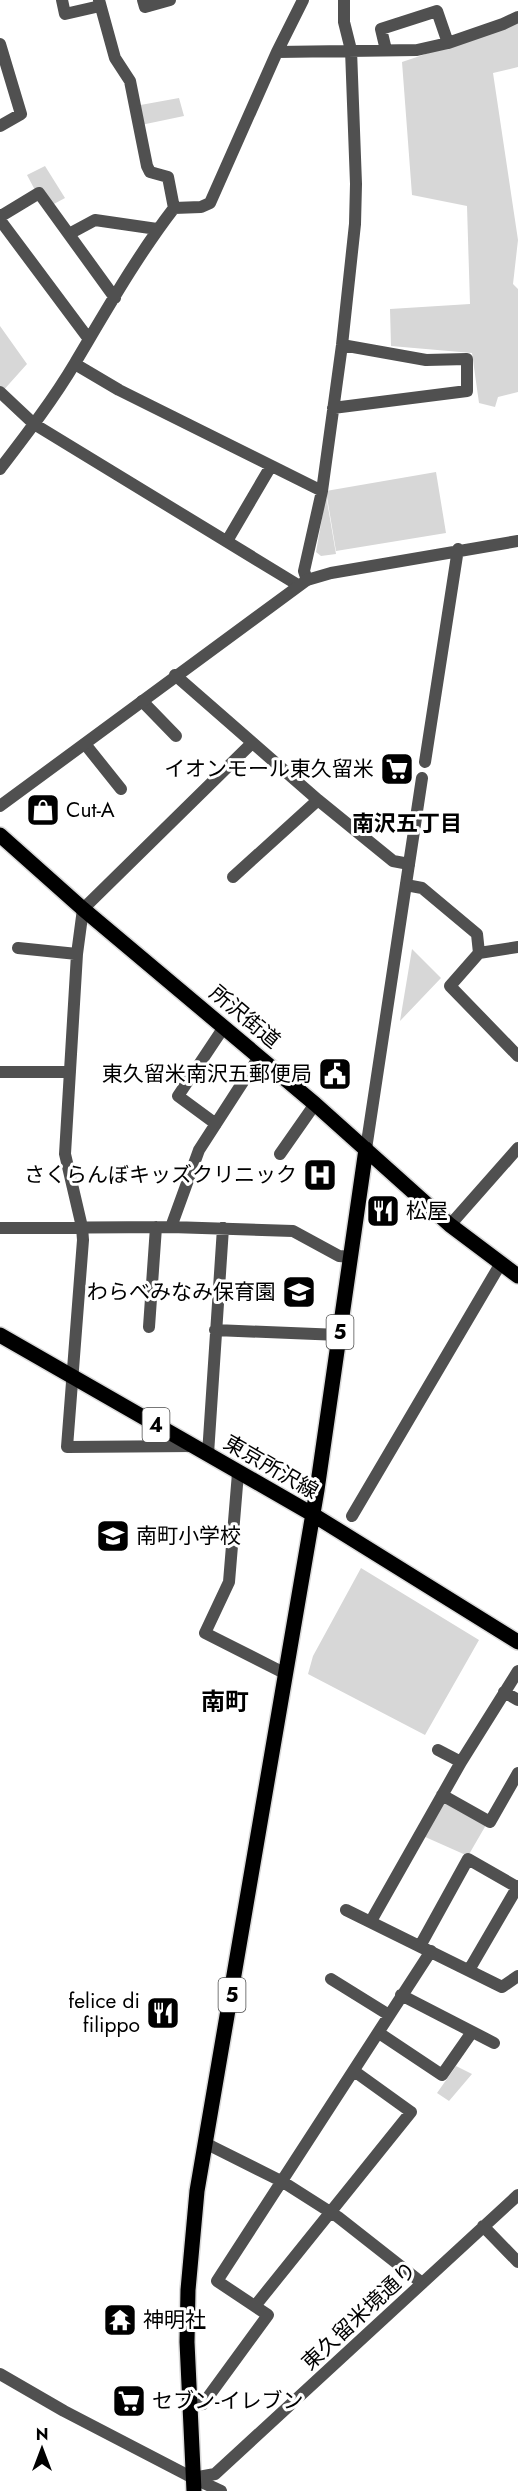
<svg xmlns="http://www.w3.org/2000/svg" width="518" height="2491" viewBox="0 0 518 2491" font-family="Jost,'Noto Sans JP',sans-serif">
<rect width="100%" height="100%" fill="#fff"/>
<path fill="#d7d7d7" d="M 518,23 L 518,67 L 493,73 L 518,240 L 513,284 L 518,289 L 518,392 L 498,397 L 495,407 L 479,403 L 472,353 L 391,346 L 390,309 L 470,304 L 467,206 L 412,195 L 402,62 Z
M 179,98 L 184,116 L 141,125 L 135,106 Z
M 45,166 L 65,198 L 52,205 L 36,192 L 27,175 Z
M 0,326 L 27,364 L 1,393 L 0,392 Z
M 436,472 L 446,533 L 336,551 L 326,491 Z
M 326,495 L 336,554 L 321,556 L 316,552 Z
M 412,949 L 441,978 L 400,1021 Z
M 361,1568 L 479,1640 L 425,1735 L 308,1674 L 313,1656 Z
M 444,1800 L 486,1825 L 468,1856 L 423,1836 Z
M 456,2066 L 472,2074 L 449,2101 L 437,2093 Z"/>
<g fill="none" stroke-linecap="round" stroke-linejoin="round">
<defs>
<path id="primary" d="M 0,835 L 83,909 L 315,1104 L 450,1225 L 518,1276
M 0,1335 L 312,1514 L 518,1642
M 194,2491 L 187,2342 L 188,2290 L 197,2191 L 317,1490 L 366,1149"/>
</defs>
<use href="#primary" stroke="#dbdbdb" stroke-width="18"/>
<path stroke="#505050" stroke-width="12" d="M 62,0 L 65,14 L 100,6
M 99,0 L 115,58 L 130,81 L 147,166 L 150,172 L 168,177 L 174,208
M 143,0 L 145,7 L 170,0
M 0,44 L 21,114 L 0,126
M 386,50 L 381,29 L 437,11 L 448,43
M 277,52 L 417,50 L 448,43 L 503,24 L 518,17
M 0,215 L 0,220 L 88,338
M 1,216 L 39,193 L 115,298
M 69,234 L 95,220 L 157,229
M 75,364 L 119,390 L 322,491
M 0,392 L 34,424 L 298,585
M 333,408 L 467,391 L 467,359 L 426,360 L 342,345
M 0,469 C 26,435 53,400 75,363 C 106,311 137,256 174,208 L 201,207 L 210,203 L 277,52 L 303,0
M 227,541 L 271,466
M 307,580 L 304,571 L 322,491 L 342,345 L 355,224 L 356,184 L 351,50 L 344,22 L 344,0
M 175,675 L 318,800 L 393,861 L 409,864
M 142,701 L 176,736
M 85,744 L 121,789
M 233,877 L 318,800
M 406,885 L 422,888 L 477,934 L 479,953
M 518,947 L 479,953 L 450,986 L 518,1056
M 18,948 L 77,954
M 0,1072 L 70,1072
M 216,1124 L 178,1096 L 224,1027
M 280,1154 L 315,1104
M 450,1225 L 518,1148
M 171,1227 L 199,1150 L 259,1057
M 0,1228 L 171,1227 L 293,1231 L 339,1256 L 351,1257
M 149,1327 L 156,1227
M 215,1330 L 340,1335
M 194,1446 L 67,1447 L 83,1240 L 82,1227 L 65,1154 L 77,954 L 83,909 L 252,743
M 208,1454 L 223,1228
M 238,1473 L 229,1582 L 205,1633 L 286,1674
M 352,1516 L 501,1263
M 504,1692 L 518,1700
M 438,1750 L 461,1762
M 442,1795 L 490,1822 L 518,1773
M 346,1910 L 502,1987 L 518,1976
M 371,1921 L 461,1762 L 518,1671
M 420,1946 L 468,1859 L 517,1887
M 469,1970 L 518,1886
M 331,1979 L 389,2015
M 401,1995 L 494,2043
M 379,2033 L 442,2075 L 472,2032
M 205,2143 L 283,2182 L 338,2217 L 422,2283
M 255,2306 L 411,2112 L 354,2071
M 0,2374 L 64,2411 L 193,2478
M 188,2406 L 203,2404 L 268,2315 L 217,2281 L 431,1951"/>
<path stroke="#505050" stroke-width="12" d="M 425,762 L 458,549
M 0,806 L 307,580 L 331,573 L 518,541
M 366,1149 L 422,778
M 483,2226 L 518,2262
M 193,2478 L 215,2474 L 518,2195
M 193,2478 L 221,2491"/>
<use href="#primary" stroke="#000" stroke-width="15"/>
</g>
<defs>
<symbol id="supermarket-square" viewBox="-11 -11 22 22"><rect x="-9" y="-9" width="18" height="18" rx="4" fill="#000" stroke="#fff"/><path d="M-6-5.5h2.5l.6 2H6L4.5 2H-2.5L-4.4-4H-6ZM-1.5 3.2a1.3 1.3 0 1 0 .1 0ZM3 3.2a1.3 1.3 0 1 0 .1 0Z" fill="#fff"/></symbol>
<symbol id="shop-square" viewBox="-11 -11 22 22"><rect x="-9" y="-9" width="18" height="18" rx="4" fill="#000" stroke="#fff"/><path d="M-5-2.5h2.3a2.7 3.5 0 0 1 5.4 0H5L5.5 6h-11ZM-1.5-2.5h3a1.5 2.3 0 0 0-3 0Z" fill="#fff"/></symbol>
<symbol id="civic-square" viewBox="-11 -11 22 22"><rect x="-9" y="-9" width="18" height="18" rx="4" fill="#000" stroke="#fff"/><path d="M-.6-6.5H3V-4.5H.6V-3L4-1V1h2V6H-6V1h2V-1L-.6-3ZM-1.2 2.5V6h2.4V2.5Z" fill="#fff"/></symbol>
<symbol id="hospital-square" viewBox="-11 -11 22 22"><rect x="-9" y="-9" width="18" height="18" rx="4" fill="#000" stroke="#fff"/><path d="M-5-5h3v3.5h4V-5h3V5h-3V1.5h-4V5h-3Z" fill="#fff"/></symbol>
<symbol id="restaurant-square" viewBox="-11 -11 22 22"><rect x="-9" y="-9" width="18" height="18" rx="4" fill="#000" stroke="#fff"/><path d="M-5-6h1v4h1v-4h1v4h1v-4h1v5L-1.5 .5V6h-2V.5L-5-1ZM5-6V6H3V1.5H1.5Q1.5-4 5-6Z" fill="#fff"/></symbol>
<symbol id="school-square" viewBox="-11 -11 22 22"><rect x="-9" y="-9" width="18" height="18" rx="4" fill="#000" stroke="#fff"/><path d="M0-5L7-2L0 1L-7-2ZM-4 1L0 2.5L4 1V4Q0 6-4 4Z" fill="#fff"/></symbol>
<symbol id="temple-square" viewBox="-11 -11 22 22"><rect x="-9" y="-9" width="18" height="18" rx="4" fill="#000" stroke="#fff"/><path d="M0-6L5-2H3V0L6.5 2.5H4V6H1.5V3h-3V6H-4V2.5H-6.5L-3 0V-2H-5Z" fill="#fff"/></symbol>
</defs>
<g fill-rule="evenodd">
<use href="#supermarket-square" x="378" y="750" width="38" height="38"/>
<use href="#shop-square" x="24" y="791" width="38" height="38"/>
<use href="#civic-square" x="316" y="1055" width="38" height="38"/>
<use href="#hospital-square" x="301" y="1156" width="38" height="38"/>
<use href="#restaurant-square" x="364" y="1192" width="38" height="38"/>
<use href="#school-square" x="280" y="1273" width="38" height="38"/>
<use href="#school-square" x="94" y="1517" width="38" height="38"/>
<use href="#restaurant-square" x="144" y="1994" width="38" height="38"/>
<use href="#temple-square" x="101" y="2301" width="38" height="38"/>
<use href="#supermarket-square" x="110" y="2382" width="38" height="38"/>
</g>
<g text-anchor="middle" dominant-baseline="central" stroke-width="6" stroke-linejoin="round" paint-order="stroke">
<g fill="#fff" stroke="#4c4c4c" stroke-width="1.5">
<rect x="326.5" y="1315" width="27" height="34" rx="4.5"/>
<rect x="142.5" y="1408" width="27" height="34" rx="4.5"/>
<rect x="218.5" y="1978" width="27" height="34" rx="4.5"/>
</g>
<g font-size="20" font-weight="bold" fill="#000">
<text x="340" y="1332">5</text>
<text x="156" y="1425">4</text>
<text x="232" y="1995">5</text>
</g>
<g font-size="21" fill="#000" stroke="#fff" text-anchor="end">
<text x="374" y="769">イオンモール東久留米</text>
<text x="66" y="810" text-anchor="start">Cut-A</text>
<text x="312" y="1074">東久留米南沢五郵便局</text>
<text x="297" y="1175">さくらんぼキッズクリニック</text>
<text x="406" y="1211" text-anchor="start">松屋</text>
<text x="276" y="1292">わらべみなみ保育園</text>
<text x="136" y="1536" text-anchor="start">南町小学校</text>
<text x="140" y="2001">felice di<tspan x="140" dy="24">filippo</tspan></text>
<text x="143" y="2320" text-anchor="start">神明社</text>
<text x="152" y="2401" text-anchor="start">セブン-イレブン</text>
</g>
<g font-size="21" fill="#000" stroke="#fff">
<text transform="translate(245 1017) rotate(40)">所沢街道</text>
<text transform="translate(271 1467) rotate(30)">東京所沢線</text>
<text transform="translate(359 2316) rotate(-43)">東久留米境通り</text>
</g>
<g font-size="22" font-weight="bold" fill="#000" stroke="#fff">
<text x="407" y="823">南沢五丁目</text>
</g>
<g font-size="24" font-weight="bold" fill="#000" stroke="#fff">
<text x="225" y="1701">南町</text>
</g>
</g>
<g transform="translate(42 2449)" stroke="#ffffff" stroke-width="4.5" paint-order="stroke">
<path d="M0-4.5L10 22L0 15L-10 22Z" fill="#000000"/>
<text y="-9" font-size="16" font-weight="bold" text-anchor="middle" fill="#000000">N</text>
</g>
</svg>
